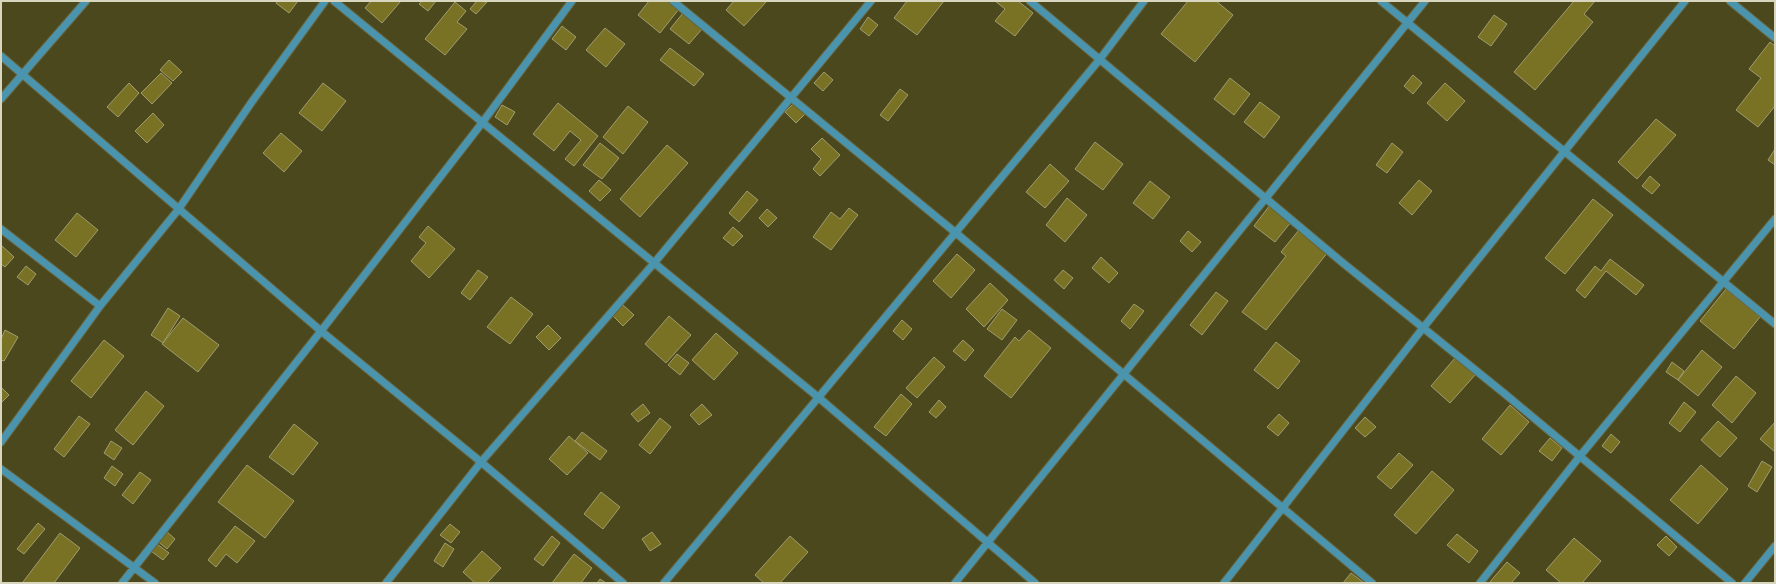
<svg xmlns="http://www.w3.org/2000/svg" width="1776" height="584" viewBox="0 0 1776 584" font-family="'Work Sans',sans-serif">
<rect width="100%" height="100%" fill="#4c481d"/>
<path fill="#797123" stroke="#a09c6f" d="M 277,1 L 298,1 L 289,13 L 276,3 Z
M 371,1 L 401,1 L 382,23 L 365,8 Z
M 422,1 L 436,1 L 428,11 L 419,4 Z
M 477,1 L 487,2 L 476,14 L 470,9 Z
M 649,1 L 669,1 L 679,9 L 660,33 L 638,15 Z
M 734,1 L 767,1 L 744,26 L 726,10 Z
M 907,1 L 944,1 L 917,35 L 894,18 Z
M 995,1 L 1018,1 L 1033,13 L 1015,36 L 995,21 L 1005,9 Z
M 1188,1 L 1216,1 L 1233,15 L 1195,62 L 1161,34 Z
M 1574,1 L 1595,1 L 1584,14 L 1593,22 L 1535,90 L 1514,72 Z
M 455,2 L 466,11 L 457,22 L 467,29 L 445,55 L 425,39 Z
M 683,13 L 702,29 L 689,44 L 670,29 Z
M 1494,15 L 1507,24 L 1491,46 L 1478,37 Z
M 868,17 L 878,25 L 869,36 L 860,29 Z
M 562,26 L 576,37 L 566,50 L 552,39 Z
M 605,28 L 625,44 L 606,67 L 586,50 Z
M 1770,42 L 1775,46 L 1775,106 L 1758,127 L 1736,110 L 1761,78 L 1749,69 Z
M 670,48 L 704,74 L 694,86 L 660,60 Z
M 169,60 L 182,72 L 173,81 L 160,70 Z
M 824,72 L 833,80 L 823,91 L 814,83 Z
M 161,73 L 172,83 L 152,104 L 141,93 Z
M 1413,75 L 1422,83 L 1413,94 L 1404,86 Z
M 1230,78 L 1250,94 L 1234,115 L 1214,99 Z
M 129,83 L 139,93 L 118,117 L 107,107 Z
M 323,83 L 346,101 L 322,131 L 299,113 Z
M 1445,83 L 1465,101 L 1447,121 L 1427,103 Z
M 900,89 L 908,95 L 888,121 L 880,115 Z
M 1260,102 L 1280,117 L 1264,138 L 1244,122 Z
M 558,103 L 598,136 L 574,166 L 565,159 L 581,140 L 570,131 L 554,151 L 533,134 Z
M 794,103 L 805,114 L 796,123 L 785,112 Z
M 502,105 L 515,112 L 507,125 L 495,117 Z
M 628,106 L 648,122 L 623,154 L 603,137 Z
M 153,113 L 164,125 L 147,143 L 135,131 Z
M 1656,119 L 1676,135 L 1637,179 L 1618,162 Z
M 281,133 L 302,151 L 284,172 L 263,153 Z
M 822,138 L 840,155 L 820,176 L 813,169 L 821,159 L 811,149 Z
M 1095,142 L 1123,164 L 1103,190 L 1075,169 Z
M 600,143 L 619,158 L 602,179 L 583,165 Z
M 1392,143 L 1403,152 L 1387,173 L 1376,165 Z
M 667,145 L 688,163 L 640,217 L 620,199 Z
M 1775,149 L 1775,165 L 1768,160 Z
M 1050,164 L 1069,181 L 1045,208 L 1026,192 Z
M 1650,176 L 1660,185 L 1652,194 L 1642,186 Z
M 599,180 L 611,190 L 600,201 L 589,191 Z
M 1419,180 L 1432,191 L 1412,215 L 1399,203 Z
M 1150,181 L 1170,197 L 1153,219 L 1133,203 Z
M 747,191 L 758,200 L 739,222 L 729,213 Z
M 1067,198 L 1087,215 L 1065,242 L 1046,225 Z
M 1593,199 L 1613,215 L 1565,274 L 1545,258 Z
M 1270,205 L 1291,222 L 1275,242 L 1254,226 Z
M 849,208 L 858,215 L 831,250 L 813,237 L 831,212 L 840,219 Z
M 767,209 L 777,218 L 768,227 L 759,218 Z
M 77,213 L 98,230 L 76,257 L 55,240 Z
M 428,226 L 455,249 L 429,278 L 411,261 L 426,243 L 419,237 Z
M 733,227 L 743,236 L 733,246 L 723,238 Z
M 1299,230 L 1328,252 L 1266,330 L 1242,312 L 1286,256 L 1281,252 Z
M 1188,231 L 1201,242 L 1192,252 L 1180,241 Z
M 1,245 L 14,257 L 5,267 L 1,264 Z
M 957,254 L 975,270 L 951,298 L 933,281 Z
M 1101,257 L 1118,273 L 1109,283 L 1092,268 Z
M 1610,259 L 1644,285 L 1636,295 L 1606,271 L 1585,298 L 1576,290 L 1595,266 L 1601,271 Z
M 26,266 L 36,274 L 28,285 L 17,277 Z
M 478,270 L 488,277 L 470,300 L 461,293 Z
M 1063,270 L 1073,278 L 1064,289 L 1054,280 Z
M 990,283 L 1008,300 L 984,327 L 966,309 Z
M 1726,289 L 1760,317 L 1734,349 L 1700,321 Z
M 1216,292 L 1228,301 L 1202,335 L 1190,325 Z
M 511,297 L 533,314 L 510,344 L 487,327 Z
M 1134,304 L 1144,311 L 1130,329 L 1121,321 Z
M 623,305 L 634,315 L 623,326 L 613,316 Z
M 168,308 L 180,316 L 163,343 L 151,335 Z
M 1002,309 L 1017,320 L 1002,340 L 987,329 Z
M 669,316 L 691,335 L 666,363 L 645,344 Z
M 183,318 L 219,345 L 198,372 L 162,344 Z
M 902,320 L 912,329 L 903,340 L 893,331 Z
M 548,325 L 561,338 L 549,350 L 536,337 Z
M 5,330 L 18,337 L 4,361 L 1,360 L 1,339 Z
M 1029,330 L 1051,348 L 1011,398 L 984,376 L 1015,337 L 1019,341 Z
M 716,333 L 738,353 L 714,380 L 692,360 Z
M 104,340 L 124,356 L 91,398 L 71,381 Z
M 963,340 L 974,350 L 965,361 L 953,351 Z
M 1276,342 L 1300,361 L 1278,389 L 1254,370 Z
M 1702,350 L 1722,367 L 1698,396 L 1678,380 Z
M 677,354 L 689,363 L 680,375 L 668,365 Z
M 934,357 L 945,367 L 917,398 L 906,388 Z
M 1455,358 L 1475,375 L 1450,403 L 1431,386 Z
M 1672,362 L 1684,371 L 1678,380 L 1666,372 Z
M 1736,376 L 1756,393 L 1732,423 L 1712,405 Z
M 1,387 L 9,395 L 1,403 Z
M 146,391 L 164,406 L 133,445 L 115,430 Z
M 901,394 L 912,404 L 886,436 L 874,427 Z
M 939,400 L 946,407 L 936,418 L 929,412 Z
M 1684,402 L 1696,412 L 1680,432 L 1669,423 Z
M 643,404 L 650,413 L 638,422 L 631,414 Z
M 702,404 L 712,415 L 699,425 L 690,415 Z
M 1510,405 L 1529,422 L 1501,455 L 1482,439 Z
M 1279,414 L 1289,423 L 1278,436 L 1267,427 Z
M 79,416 L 90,424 L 64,457 L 54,449 Z
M 1365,417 L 1376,427 L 1365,437 L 1355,428 Z
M 660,418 L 671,427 L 650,454 L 639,445 Z
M 1718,421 L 1737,438 L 1720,457 L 1701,440 Z
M 1775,422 L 1775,452 L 1760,439 Z
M 294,424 L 318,443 L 293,475 L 269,457 Z
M 582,432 L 607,451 L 600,460 L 575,441 Z
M 1611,434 L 1620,442 L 1611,453 L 1602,446 Z
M 569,436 L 588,453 L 567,475 L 549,459 Z
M 1550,438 L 1562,448 L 1552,461 L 1539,451 Z
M 111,441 L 122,448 L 114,460 L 104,453 Z
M 1399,453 L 1413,465 L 1391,489 L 1377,477 Z
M 1762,461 L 1772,467 L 1757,492 L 1748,486 Z
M 247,465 L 294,501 L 265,538 L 218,502 Z
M 1701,465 L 1728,489 L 1698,524 L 1670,500 Z
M 112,466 L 123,474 L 115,486 L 104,478 Z
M 1432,471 L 1454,490 L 1416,534 L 1394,515 Z
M 140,472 L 151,480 L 133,504 L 122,495 Z
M 601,492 L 620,507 L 603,529 L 584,514 Z
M 38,523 L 45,529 L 24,554 L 17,549 Z
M 450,524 L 460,532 L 451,543 L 440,535 Z
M 235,526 L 255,541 L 237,563 L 226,554 L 216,567 L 208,560 Z
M 165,530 L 175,539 L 167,549 L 156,540 Z
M 652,532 L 661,544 L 650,551 L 642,539 Z
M 60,533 L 80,548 L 54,583 L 24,583 L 23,582 Z
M 1457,534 L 1478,551 L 1469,563 L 1447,545 Z
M 552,536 L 560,543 L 543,566 L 534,559 Z
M 790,536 L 808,552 L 780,583 L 764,583 L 755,575 Z
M 1666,536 L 1677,547 L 1669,556 L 1657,545 Z
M 1574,538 L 1601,561 L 1582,583 L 1561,583 L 1546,570 Z
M 445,543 L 454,549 L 443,567 L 434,561 Z
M 157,544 L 169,553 L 163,560 L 151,551 Z
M 482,551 L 501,568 L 487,583 L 475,583 L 463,572 Z
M 574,554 L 592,568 L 581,583 L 552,583 Z
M 1507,562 L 1520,573 L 1511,583 L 1489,583 Z
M 1351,573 L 1364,583 L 1343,583 Z
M 600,579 L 606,583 L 597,583 Z"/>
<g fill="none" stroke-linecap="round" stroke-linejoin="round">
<defs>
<path id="minor" d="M 334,1 L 818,397 L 1035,583
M 673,1 L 956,233 L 1372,583
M 1030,1 L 1343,263 L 1505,394 L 1732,583
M 1381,1 L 1775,324
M 1730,1 L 1775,38
M 1,56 L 321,331 L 481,462 L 623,583
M 1,99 L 86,1
M 1,229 L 100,306
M 1,442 L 100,306 L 178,210 L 251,103 L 325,1
M 1,469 L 155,583
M 122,583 L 321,331 L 482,123 L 572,1
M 386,583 L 481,462 L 655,262 L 871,1
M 664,583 L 1100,59 L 1144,1
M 955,583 L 1425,1
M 1224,583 L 1423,328 L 1685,1
M 1480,583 L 1580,456 L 1775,219
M 1745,583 L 1775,546"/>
</defs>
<use href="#minor" stroke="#68643d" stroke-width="9"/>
<use href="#minor" stroke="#4b94ae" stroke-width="7"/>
</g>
<rect width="1776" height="584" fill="none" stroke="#d8d6bf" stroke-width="4"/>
</svg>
